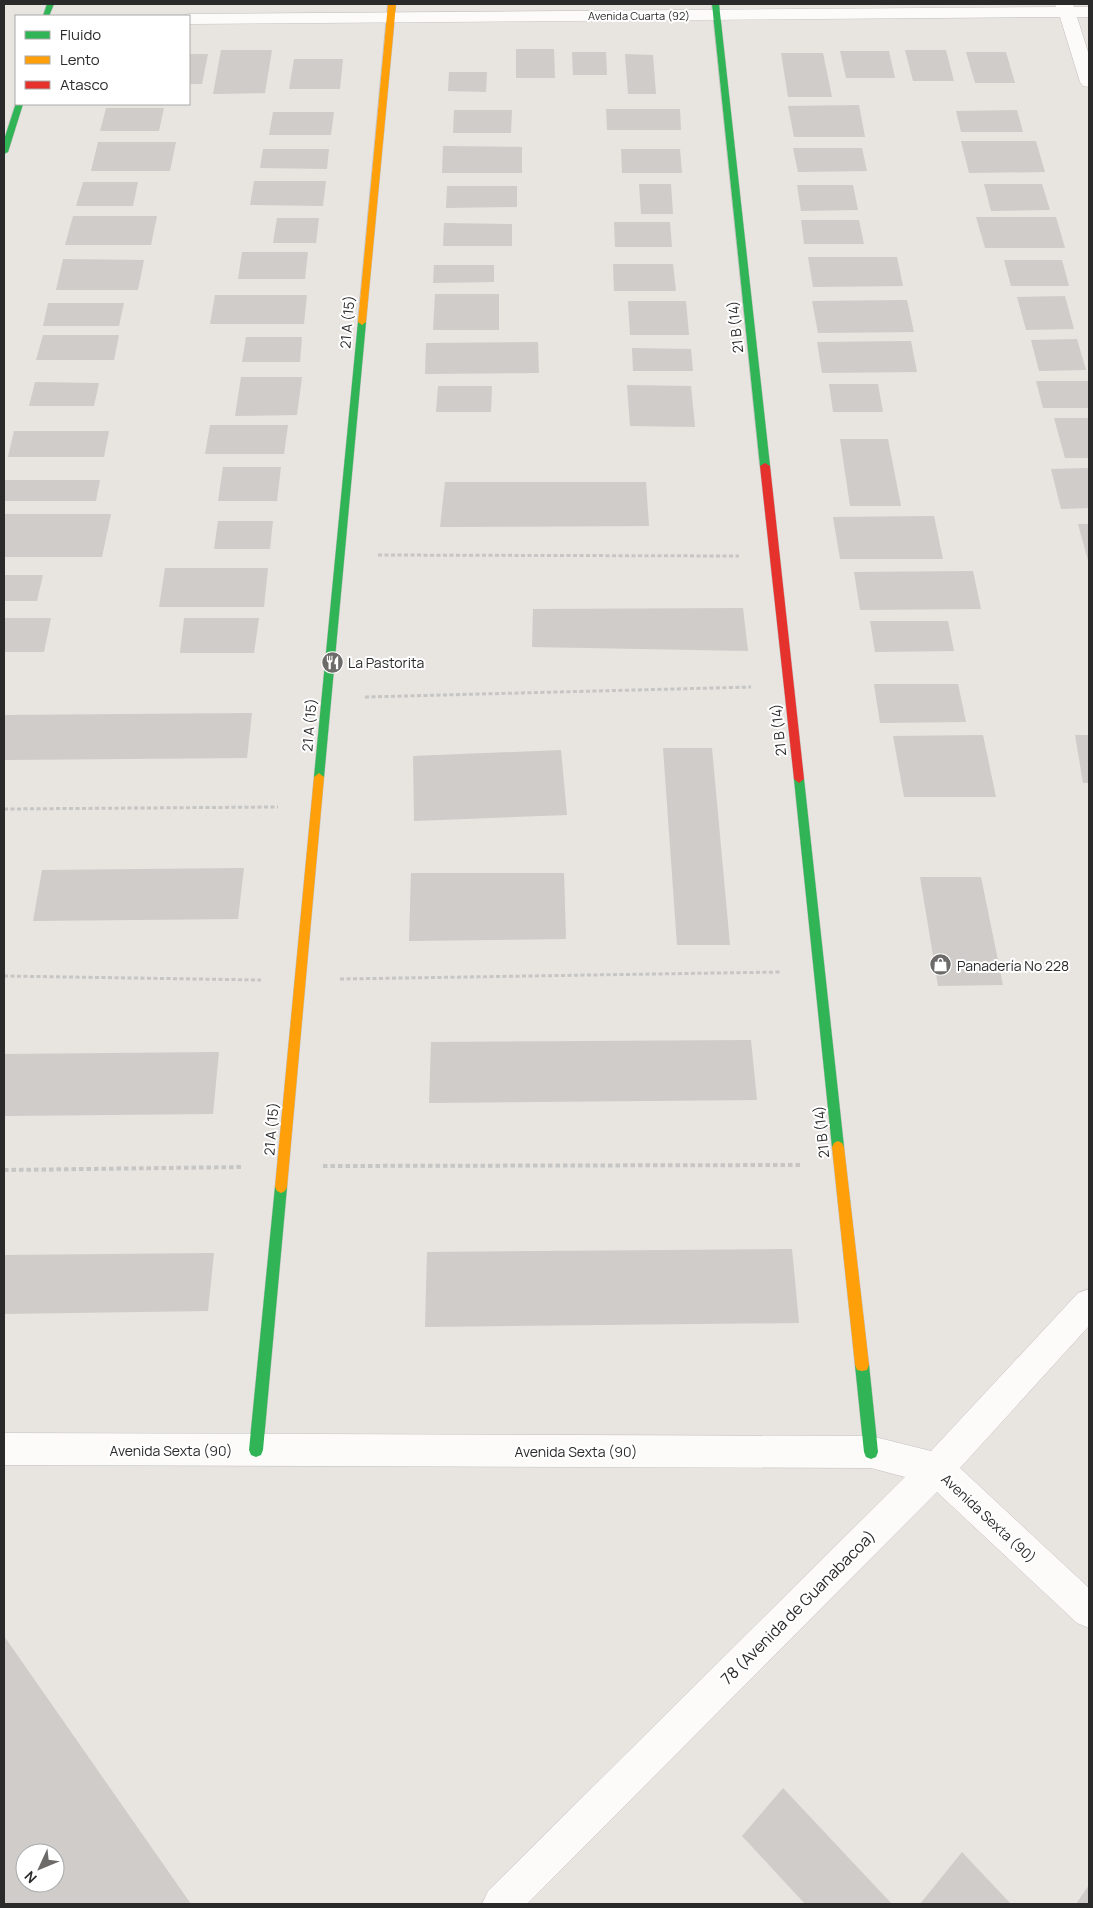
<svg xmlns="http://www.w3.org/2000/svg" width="1093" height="1908" viewBox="0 0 1093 1908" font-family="Manrope,sans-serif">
<rect width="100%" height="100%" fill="#e8e4e0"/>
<path fill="#cfccc9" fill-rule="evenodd" d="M 516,49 L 554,49 L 555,78 L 516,78 Z
M 221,50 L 272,50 L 265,93 L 213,94 Z
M 905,50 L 946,50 L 954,81 L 913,81 Z
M 840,51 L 889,51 L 895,78 L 846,78 Z
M 572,52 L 606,52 L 607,75 L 573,75 Z
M 966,52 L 1006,52 L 1015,83 L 975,83 Z
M 781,53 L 823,53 L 832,97 L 788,97 Z
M 189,54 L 208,54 L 202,84 L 189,84 Z
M 625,54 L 653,55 L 656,94 L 628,94 Z
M 294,59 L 343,59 L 340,89 L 289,89 Z
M 449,72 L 487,72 L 486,92 L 448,91 Z
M 859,105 L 865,137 L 794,137 L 788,106 Z
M 106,108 L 164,108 L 159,131 L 100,131 Z
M 606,109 L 680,109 L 681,130 L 607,130 Z
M 454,110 L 512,110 L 511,133 L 453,133 Z
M 1017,110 L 1023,132 L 961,132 L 956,111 Z
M 273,112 L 334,112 L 331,135 L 269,135 Z
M 961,141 L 1036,141 L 1045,172 L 969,173 Z
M 98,142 L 176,142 L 170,171 L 91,171 Z
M 443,146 L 522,147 L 522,173 L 442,173 Z
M 793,148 L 862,148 L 867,171 L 798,172 Z
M 263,149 L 329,149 L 327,169 L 260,168 Z
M 621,149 L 680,149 L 682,173 L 622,173 Z
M 254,181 L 326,181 L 323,206 L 250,205 Z
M 83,182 L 138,182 L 133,206 L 76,206 Z
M 639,184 L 671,184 L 673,214 L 641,214 Z
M 984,184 L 1042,184 L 1050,210 L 991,211 Z
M 797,185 L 853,185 L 858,210 L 801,211 Z
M 447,186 L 517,186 L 517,207 L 446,208 Z
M 73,216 L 157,216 L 151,245 L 65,245 Z
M 976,217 L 1056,217 L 1065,248 L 985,248 Z
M 277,218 L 319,218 L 316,243 L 273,243 Z
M 801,220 L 859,220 L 864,244 L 804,244 Z
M 614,222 L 670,222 L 672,247 L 615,247 Z
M 444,223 L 512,224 L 512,246 L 443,246 Z
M 242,252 L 308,252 L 305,279 L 238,279 Z
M 808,257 L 897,257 L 903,286 L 813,287 Z
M 63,259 L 144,260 L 138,290 L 56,290 Z
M 1004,260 L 1062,260 L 1069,286 L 1011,286 Z
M 613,264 L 673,264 L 676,291 L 614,291 Z
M 434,265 L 494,265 L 494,282 L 433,283 Z
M 435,294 L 499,294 L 499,330 L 433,330 Z
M 215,295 L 307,295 L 304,324 L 210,324 Z
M 1065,296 L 1074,329 L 1026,330 L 1017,297 Z
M 907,300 L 914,332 L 818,333 L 812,301 Z
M 628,301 L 686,301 L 689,335 L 630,335 Z
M 48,303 L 124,303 L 119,326 L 43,326 Z
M 43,335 L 119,335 L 114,360 L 36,360 Z
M 246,337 L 302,337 L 300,362 L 242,362 Z
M 1077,339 L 1086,370 L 1039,371 L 1031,340 Z
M 911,341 L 917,372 L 822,373 L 817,342 Z
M 538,342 L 539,373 L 425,374 L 426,343 Z
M 632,348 L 691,349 L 693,371 L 633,371 Z
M 241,377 L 302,377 L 297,415 L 235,416 Z
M 1036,381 L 1089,381 L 1089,408 L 1043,408 Z
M 35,382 L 99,383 L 94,406 L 29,406 Z
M 829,384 L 878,384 L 883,412 L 833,412 Z
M 627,385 L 691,386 L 695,427 L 630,426 Z
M 438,386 L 492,386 L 491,412 L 436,412 Z
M 1054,418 L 1089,418 L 1089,458 L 1065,458 Z
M 210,425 L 288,425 L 284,454 L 205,454 Z
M 14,431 L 109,431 L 104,457 L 8,457 Z
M 840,439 L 888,439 L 901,506 L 850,506 Z
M 223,467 L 281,467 L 277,501 L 218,501 Z
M 1089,468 L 1089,508 L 1061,509 L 1051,469 Z
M 4,480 L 100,480 L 96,501 L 4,501 Z
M 445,482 L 646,482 L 649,526 L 440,527 Z
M 4,514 L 111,514 L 102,557 L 4,557 Z
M 934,516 L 943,559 L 840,559 L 833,517 Z
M 218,521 L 273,521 L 270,549 L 214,549 Z
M 1078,524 L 1089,524 L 1089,564 Z
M 165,568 L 268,568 L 264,607 L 159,607 Z
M 973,571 L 981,609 L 860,610 L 854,572 Z
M 4,575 L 43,575 L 37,601 L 4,601 Z
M 743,608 L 748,651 L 532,647 L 533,609 Z
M 4,618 L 51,618 L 44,652 L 4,652 Z
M 184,618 L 259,618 L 254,653 L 180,653 Z
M 870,621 L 948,621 L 954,651 L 875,652 Z
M 874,684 L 958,684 L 966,722 L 880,723 Z
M 252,713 L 247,758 L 4,760 L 4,715 Z
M 983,735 L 996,797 L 904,797 L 893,736 Z
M 1075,735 L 1089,735 L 1089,783 L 1083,783 Z
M 663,748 L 712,748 L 730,945 L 677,945 Z
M 561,750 L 567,815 L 414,821 L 413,756 Z
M 244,868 L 238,919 L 33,921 L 42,870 Z
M 411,873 L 564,873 L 566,939 L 409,941 Z
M 920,877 L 981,877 L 1003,985 L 938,986 Z
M 751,1040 L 757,1100 L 429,1103 L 431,1042 Z
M 219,1052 L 213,1114 L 4,1116 L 4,1054 Z
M 792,1249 L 799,1323 L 425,1327 L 427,1252 Z
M 214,1253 L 208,1311 L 4,1314 L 4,1255 Z
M 4,1636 L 191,1904 L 4,1904 ZM 25,1853 L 55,1853 L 55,1883 L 25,1883 Z
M 783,1788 L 892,1904 L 805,1904 L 742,1836 Z
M 962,1852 L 1010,1903 L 1009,1904 L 920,1904 Z
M 1089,1885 L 1089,1904 L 1076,1904 Z"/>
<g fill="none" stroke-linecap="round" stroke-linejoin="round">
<defs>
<path id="street" d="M 1055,4 L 1073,4 L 1074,7 L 1089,7 L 1089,17 L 1077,17 L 1089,55 L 1089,87 L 1083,86 L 1080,82 L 1060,17 L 189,24 L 189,16 L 182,16 L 189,14 L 1056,7 Z
M 1089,1289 L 1089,1326 L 960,1468 L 1089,1588 L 1089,1628 L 1077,1623 L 937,1492 L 527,1904 L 482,1904 L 488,1891 L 905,1477 L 871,1468 L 4,1465 L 4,1433 L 871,1436 L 931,1451 L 1078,1293 Z"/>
<path id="fast" d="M 47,4 L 54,4 L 49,16 L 43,16 Z
M 712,4 L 719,4 L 770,466 L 765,469 L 760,466 Z
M 16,103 L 23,104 L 8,152 L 4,154 L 4,140 Z
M 362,319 L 366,322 L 324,777 L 319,781 L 314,777 L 358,322 Z
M 799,775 L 804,779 L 844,1147 L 842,1151 L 838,1153 L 834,1151 L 832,1147 L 794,779 Z
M 281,1181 L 285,1183 L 287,1187 L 263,1450 L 261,1455 L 256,1457 L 251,1455 L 249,1450 L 275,1187 L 277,1183 Z
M 862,1359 L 867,1360 L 869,1365 L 878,1452 L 876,1457 L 871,1459 L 866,1457 L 864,1452 L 855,1365 L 857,1360 Z"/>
<path id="slow" d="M 388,4 L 396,4 L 366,322 L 362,325 L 358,322 Z
M 319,773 L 324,777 L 287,1187 L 285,1191 L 281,1193 L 277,1191 L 275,1187 L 314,777 Z
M 838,1141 L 842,1143 L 844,1147 L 869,1365 L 867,1370 L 862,1371 L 857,1370 L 855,1365 L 832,1147 L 834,1143 Z"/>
<path id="jam" d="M 765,463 L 770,466 L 804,779 L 799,783 L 794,779 L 760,466 Z"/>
</defs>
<use href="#street" stroke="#c2c1c1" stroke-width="1"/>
<use href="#fast" stroke="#c2c1c1" stroke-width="1"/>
<use href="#slow" stroke="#c2c1c1" stroke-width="1"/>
<use href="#jam" stroke="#c2c1c1" stroke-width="1"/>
<path stroke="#c6c6c5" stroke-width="3" stroke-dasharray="4 2.5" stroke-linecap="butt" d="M 378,555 L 739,556
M 365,697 L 751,687
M 4,809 L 278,807
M 4,976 L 261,980
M 340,979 L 781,972"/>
<path stroke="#c6c6c5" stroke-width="4" stroke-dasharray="4.5 3" stroke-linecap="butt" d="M 323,1166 L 802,1165
M 4,1170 L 244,1167"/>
<use href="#street" fill="#fcfbfa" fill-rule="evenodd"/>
<use href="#fast" fill="#30b455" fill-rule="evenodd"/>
<use href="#slow" fill="#ff9f0a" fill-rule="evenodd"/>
<use href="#jam" fill="#e5322d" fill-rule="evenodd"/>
</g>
<defs>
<symbol id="restaurant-disc" viewBox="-11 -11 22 22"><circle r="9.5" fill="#6c6b6a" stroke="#fff"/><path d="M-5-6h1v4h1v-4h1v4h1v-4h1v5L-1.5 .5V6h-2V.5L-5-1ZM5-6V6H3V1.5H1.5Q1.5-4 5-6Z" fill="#fff"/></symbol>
<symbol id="shop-disc" viewBox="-11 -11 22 22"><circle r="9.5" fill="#6c6b6a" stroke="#fff"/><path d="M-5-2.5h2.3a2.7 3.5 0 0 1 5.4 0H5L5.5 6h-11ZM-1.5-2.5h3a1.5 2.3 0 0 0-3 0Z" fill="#fff"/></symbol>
</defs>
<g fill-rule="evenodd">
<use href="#restaurant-disc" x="320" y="650" width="25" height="25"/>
<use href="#shop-disc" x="928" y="952" width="25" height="25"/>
</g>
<g text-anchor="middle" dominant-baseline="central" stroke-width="4" stroke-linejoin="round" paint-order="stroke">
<g font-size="11" fill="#2a2a2a" stroke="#fff">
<text x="639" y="15">Avenida Cuarta (92)</text>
</g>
<g font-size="14" fill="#2a2a2a" stroke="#fff">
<text transform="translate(347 322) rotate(-85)">21 A (15)</text>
<text transform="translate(735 327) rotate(-96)">21 B (14)</text>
<text transform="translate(309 725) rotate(-85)">21 A (15)</text>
<text transform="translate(778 730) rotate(-96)">21 B (14)</text>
<text transform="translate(271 1129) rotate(-85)">21 A (15)</text>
<text transform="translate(821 1132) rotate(-96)">21 B (14)</text>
<text x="171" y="1450">Avenida Sexta (90)</text>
<text x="576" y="1451">Avenida Sexta (90)</text>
<text transform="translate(989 1518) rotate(43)">Avenida Sexta (90)</text>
</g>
<g font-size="14" fill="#2a2a2a" stroke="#fff" text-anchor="start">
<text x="348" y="662">La Pastorita</text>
<text x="957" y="965">Panadería No 228</text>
</g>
<g font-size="16" fill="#2a2a2a" stroke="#fff">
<text transform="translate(798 1607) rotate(-45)">78 (Avenida de Guanabacoa)</text>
</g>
</g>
<rect width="1093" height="1908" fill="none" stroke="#2a2a2a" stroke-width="10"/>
<rect x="15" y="15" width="175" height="90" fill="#ffffff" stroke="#aaaaaa"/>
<rect x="25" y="31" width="25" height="8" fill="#30b455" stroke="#aaaaaa"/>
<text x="60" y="40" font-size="15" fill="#2a2a2a">Fluido</text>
<rect x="25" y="56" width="25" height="8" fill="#ff9f0a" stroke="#aaaaaa"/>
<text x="60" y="65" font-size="15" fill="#2a2a2a">Lento</text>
<rect x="25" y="81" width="25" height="8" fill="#e5322d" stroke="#aaaaaa"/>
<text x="60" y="90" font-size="15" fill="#2a2a2a">Atasco</text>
<g transform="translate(40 1868) rotate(226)"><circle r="24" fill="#ffffff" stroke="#aaaaaa"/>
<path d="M0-4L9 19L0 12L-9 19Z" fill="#6c6b6a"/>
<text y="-8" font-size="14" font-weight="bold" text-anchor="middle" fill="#2a2a2a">N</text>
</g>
</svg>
